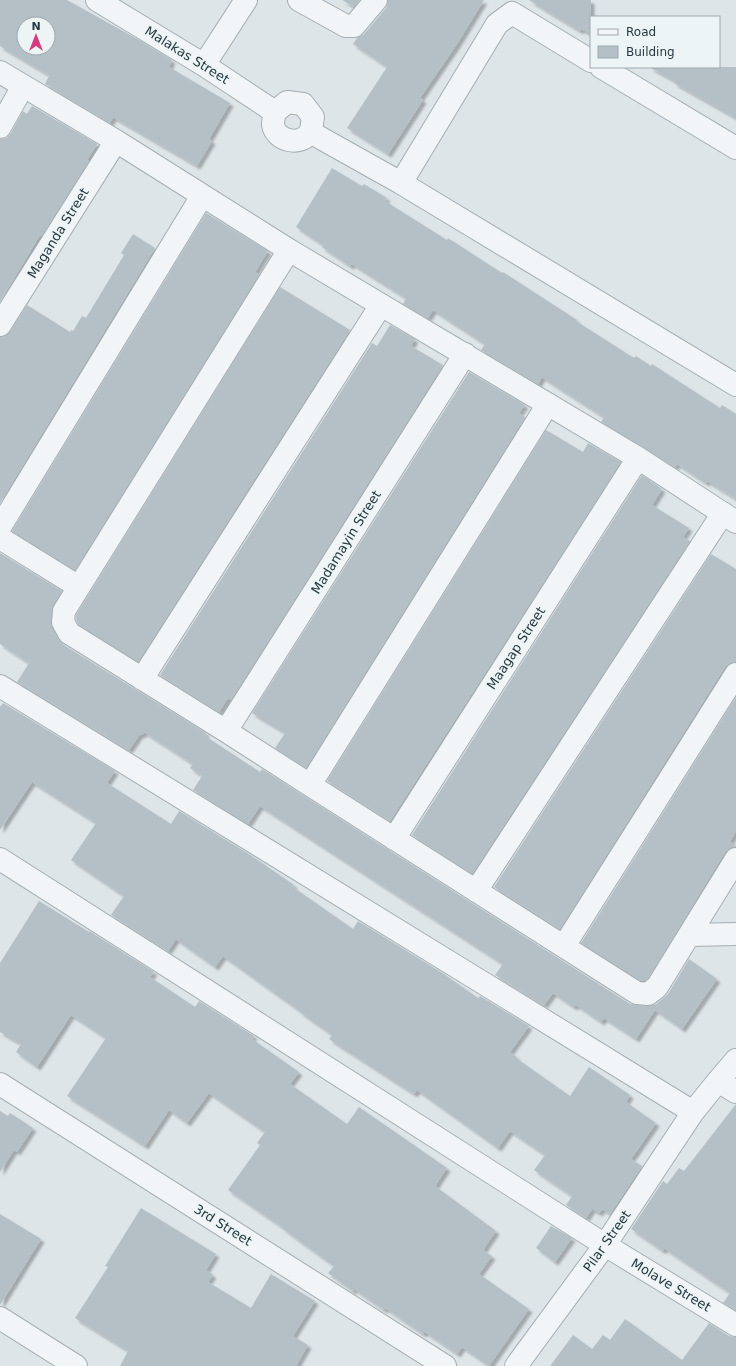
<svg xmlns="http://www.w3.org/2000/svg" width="736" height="1366" viewBox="0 0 736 1366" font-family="'DejaVu Sans',sans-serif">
<defs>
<filter id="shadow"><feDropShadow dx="3.5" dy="3.5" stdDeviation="1" flood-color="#0004"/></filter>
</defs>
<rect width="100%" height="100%" fill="#dee5e9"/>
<path fill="#b5c0c6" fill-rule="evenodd" filter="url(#shadow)" d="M 0,0 L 67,0 L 139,40 L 172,60 L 169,67 L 230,103 L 209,139 L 212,141 L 197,166 L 113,117 L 110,123 L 45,84 L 49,76 L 47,74 L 0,46 ZM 24,24 L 48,24 L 48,48 L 24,48 Z
M 342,0 L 360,0 L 354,7 Z
M 388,0 L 484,0 L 457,44 L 420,98 L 423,100 L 388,154 L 347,128 L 387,67 L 353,44 L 357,38 L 364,34 L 386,8 Z
M 529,0 L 591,0 L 591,34 L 581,29 L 580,31 Z
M 649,67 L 736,67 L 736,118 L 674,83 L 675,81 Z
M 32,106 L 97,144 L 87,160 L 89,161 L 42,236 L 40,235 L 0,302 L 0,139 L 6,138 L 11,133 L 23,111 L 27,114 Z
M 332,168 L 362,186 L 364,184 L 387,198 L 385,201 L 447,240 L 448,238 L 502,273 L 503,272 L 577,320 L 576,321 L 634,358 L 636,356 L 651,366 L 652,364 L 720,408 L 722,405 L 736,414 L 736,499 L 707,481 L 706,483 L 677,464 L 675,467 L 601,422 L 604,417 L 542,377 L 538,384 L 481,350 L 485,344 L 433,310 L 428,318 L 403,304 L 406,298 L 352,264 L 350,266 L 322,247 L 323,245 L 296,227 Z
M 206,213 L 268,251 L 255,272 L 259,275 L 75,570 L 12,531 Z
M 133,234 L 155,248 L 0,503 L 0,337 L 5,336 L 10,332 L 27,305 L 70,332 L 71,330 L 73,331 L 82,316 L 86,318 L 124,255 L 121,253 Z
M 280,287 L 350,330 L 138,662 L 78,624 L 76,619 L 76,615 Z
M 390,325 L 415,339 L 411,346 L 443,365 L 231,700 L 228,698 L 219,712 L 160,675 L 372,343 L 377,346 Z
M 469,372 L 525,405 L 519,413 L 525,417 L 306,768 L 275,748 L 285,733 L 252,713 Z
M 546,430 L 583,452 L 588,443 L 621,462 L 390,821 L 327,781 Z
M 642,475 L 662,489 L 652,505 L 689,528 L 683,537 L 690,541 L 472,874 L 412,835 Z
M 0,553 L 62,591 L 53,605 L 51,621 L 52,628 L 58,639 L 62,644 L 206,733 L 205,736 L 260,772 L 262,769 L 630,1004 L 647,1006 L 656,1004 L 668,994 L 689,959 L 717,979 L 682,1029 L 655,1010 L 636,1039 L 604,1018 L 601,1022 L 576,1005 L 574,1007 L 553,993 L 544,1005 L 495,975 L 503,964 L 260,806 L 248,824 L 193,790 L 202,776 L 190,768 L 193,764 L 144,732 L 142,735 L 140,734 L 129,750 L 17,682 L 29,663 L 0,644 Z
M 711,554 L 736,569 L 736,662 L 730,663 L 725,667 L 560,929 L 494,887 Z
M 736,697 L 736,831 L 730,842 L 736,845 L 730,848 L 725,852 L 648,979 L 644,981 L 641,981 L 581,943 Z
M 3,703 L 115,771 L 107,783 L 171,824 L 179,811 L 252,856 L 294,885 L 293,887 L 353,929 L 358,921 L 444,974 L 478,998 L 480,996 L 529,1026 L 510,1052 L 517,1057 L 516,1058 L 570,1096 L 589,1067 L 630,1095 L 626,1102 L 656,1123 L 631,1159 L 642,1166 L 610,1214 L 602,1209 L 599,1213 L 592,1209 L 586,1218 L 566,1205 L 572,1196 L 534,1170 L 545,1155 L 510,1131 L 498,1148 L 417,1090 L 414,1094 L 329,1039 L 332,1035 L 300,1012 L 300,1011 L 223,956 L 215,967 L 176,939 L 168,951 L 111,915 L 124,896 L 71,860 L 96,823 L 32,782 L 0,830 L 0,707 Z
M 39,901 L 89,932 L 89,931 L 154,972 L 150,977 L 195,1007 L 199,1001 L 254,1036 L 252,1039 L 299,1072 L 290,1084 L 347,1124 L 359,1107 L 447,1168 L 435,1186 L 496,1231 L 483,1250 L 492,1256 L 479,1274 L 529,1309 L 489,1366 L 462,1347 L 457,1354 L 425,1332 L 423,1334 L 385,1308 L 384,1310 L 354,1289 L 353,1291 L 328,1273 L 334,1266 L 282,1228 L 282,1227 L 228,1190 L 260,1145 L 257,1143 L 265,1132 L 209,1093 L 187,1123 L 169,1110 L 145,1146 L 67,1096 L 106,1038 L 71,1015 L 37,1067 L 16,1052 L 21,1044 L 0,1032 L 0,963 Z
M 736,1104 L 736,1310 L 723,1303 L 730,1293 L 664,1248 L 663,1251 L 631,1229 L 663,1181 L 667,1184 L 679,1168 L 684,1171 Z
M 0,1111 L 8,1116 L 10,1113 L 33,1128 L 17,1152 L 14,1150 L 0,1172 Z
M 141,1208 L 216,1254 L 206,1270 L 213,1275 L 208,1282 L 251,1308 L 271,1274 L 315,1301 L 293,1336 L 308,1345 L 296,1366 L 120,1366 L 128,1351 L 75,1318 L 108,1267 L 105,1266 Z
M 0,1214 L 41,1239 L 0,1305 Z
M 551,1226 L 572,1238 L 555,1262 L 536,1248 Z
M 625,1319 L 682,1360 L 709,1323 L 729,1336 L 736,1337 L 736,1366 L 550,1366 L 573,1335 L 592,1349 L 603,1335 L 610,1340 Z"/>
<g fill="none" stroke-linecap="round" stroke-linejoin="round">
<defs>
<path id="minor" d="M 97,0 L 204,65 L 275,112
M 299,0 L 346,26 L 354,26 L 376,0
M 204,65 L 246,0
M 601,67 L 736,148
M 0,72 L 116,141 L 289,250 L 638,458 L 736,522
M 287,102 L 303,104 L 313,117 C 312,121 312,129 310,132 C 301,147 276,141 273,125 C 273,121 274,116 275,112 Z
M 0,127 L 23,86
M 310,132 L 401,183 L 736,385
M 401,183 L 497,24 L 512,13 L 591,61
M 289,250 L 64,611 L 63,622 L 69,633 L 226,731 L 310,785 L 637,993 L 648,994 L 657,987 L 736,859
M 0,325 L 116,141
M 0,527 L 202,196
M 0,538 L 79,587
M 142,679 L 381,305
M 0,686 L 693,1112
M 226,731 L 465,354
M 310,785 L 548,404
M 394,839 L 638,458
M 0,859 L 605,1245 L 736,1325
M 476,891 L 723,513
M 690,935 L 736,934
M 564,946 L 736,674
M 718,1081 L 736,1092
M 0,1084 L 445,1366
M 0,1318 L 76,1366
M 516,1366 L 605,1245 L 693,1112 L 718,1081 L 736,1060"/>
</defs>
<use href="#minor" stroke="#a3aeb3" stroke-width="24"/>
<use href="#minor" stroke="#f1f5f7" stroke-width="22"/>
</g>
<g text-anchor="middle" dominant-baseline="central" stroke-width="4" stroke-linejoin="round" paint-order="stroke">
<g font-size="13" fill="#263841" stroke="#edf4f6">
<text transform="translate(187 55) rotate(32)">Malakas Street</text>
<text transform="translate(58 233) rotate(-58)">Maganda Street</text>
<text transform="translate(346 542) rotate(-58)">Madamayin Street</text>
<text transform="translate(516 648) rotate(-57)">Maagap Street</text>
<text transform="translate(223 1225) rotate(32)">3rd Street</text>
<text transform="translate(607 1241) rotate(-55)">Pilar Street</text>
<text transform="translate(671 1285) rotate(31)">Molave Street</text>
</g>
</g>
<rect x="590" y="16" width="130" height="52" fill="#edf4f6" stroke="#9da9ae"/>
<rect x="598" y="29" width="20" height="6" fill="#f1f5f7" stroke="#9da9ae"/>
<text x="626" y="36" font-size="12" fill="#263841">Road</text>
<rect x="598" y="46" width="20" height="12" fill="#b5c0c6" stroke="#9da9ae"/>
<text x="626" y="56" font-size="12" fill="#263841">Building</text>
<g transform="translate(36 36)"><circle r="19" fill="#edf4f6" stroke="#9da9ae"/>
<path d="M0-3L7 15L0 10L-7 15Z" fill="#d73a81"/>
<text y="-6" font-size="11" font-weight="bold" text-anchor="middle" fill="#263841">N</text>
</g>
</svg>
